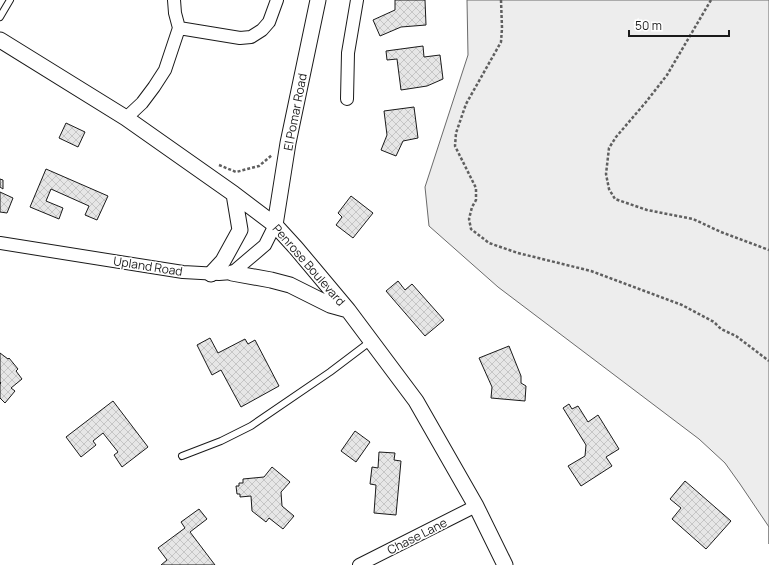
<svg xmlns="http://www.w3.org/2000/svg" width="769" height="565" viewBox="0 0 769 565" font-family="Manrope,sans-serif">
<defs>
<pattern id="building-cross-hatch" width="8" height="8" patternUnits="userSpaceOnUse"><rect width="8" height="8" fill="#e6e6e6"/><path d="M0 0l8 8M0 8l8-8" fill="none" stroke="#c5c5c5"/></pattern>
</defs>
<rect width="100%" height="100%" fill="#fff"/>
<path fill="#ededed" stroke="#6a6a6a" d="M 467,0 L 769,0 L 769,544 L 769,527 L 740,484 L 725,463 L 699,439 L 498,287 L 429,226 L 425,187 L 468,55 Z"/>
<path fill="url(#building-cross-hatch)" stroke="#1a1a1a" d="M 395,0 L 425,0 L 426,25 L 401,27 L 380,36 L 373,20 L 395,10 Z
M 423,46 L 424,57 L 440,55 L 443,79 L 427,86 L 401,90 L 397,59 L 387,60 L 386,51 Z
M 414,107 L 418,138 L 403,141 L 396,156 L 381,150 L 387,135 L 384,111 Z
M 66,123 L 85,132 L 78,147 L 59,138 Z
M 46,169 L 108,196 L 97,220 L 85,215 L 89,206 L 51,189 L 46,201 L 63,208 L 59,219 L 30,207 Z
M 0,179 L 3,180 L 3,189 L 0,187 Z
M 0,192 L 13,198 L 7,213 L 0,212 Z
M 351,196 L 373,213 L 353,238 L 336,225 L 342,217 L 338,213 Z
M 398,281 L 405,290 L 412,284 L 444,320 L 425,336 L 386,291 Z
M 210,338 L 218,353 L 245,339 L 248,344 L 255,340 L 279,386 L 241,407 L 221,370 L 212,375 L 197,345 Z
M 509,346 L 521,376 L 521,383 L 526,386 L 525,401 L 491,398 L 492,387 L 479,358 Z
M 0,353 L 8,359 L 9,358 L 18,369 L 16,371 L 22,379 L 11,388 L 15,391 L 5,403 L 0,398 L 0,384 L 1,383 L 0,382 Z
M 113,401 L 148,447 L 122,467 L 114,455 L 118,452 L 103,433 L 93,441 L 96,445 L 81,457 L 66,437 Z
M 569,404 L 572,409 L 578,406 L 588,422 L 598,415 L 619,449 L 606,457 L 612,466 L 581,486 L 568,466 L 585,456 L 586,445 L 563,408 Z
M 355,431 L 370,442 L 356,462 L 341,451 Z
M 379,452 L 395,453 L 394,460 L 401,461 L 396,515 L 374,513 L 376,485 L 370,484 L 372,467 L 378,468 Z
M 272,467 L 290,482 L 281,492 L 282,506 L 294,516 L 283,529 L 269,518 L 266,522 L 252,511 L 251,496 L 240,497 L 240,494 L 237,494 L 236,486 L 239,486 L 239,483 L 243,483 L 243,479 L 264,477 Z
M 685,481 L 731,521 L 706,549 L 672,519 L 681,508 L 670,499 Z
M 199,509 L 207,519 L 190,532 L 215,565 L 161,565 L 167,560 L 158,548 L 185,528 L 181,522 Z"/>
<g fill="none" stroke-linecap="round" stroke-linejoin="round">
<defs>
<path id="service" d="M 0,17 L 10,0
M 182,456 L 221,441 L 251,426 L 330,372 L 371,341"/>
<path id="minor" d="M 179,28 L 240,38 L 251,37 L 262,30 L 269,22 L 277,0
M 347,99 L 348,53 L 357,0
M 126,118 L 142,103 L 154,87 L 165,70 L 179,28 L 175,13 L 174,0
M 0,243 L 183,272 L 219,274 L 232,273 L 265,245 L 275,225
M 359,565 L 476,506"/>
<path id="tertiary" d="M 0,40 L 126,118 L 234,194 L 275,225 L 296,248 L 348,310 L 416,401 L 476,506 L 505,565
M 275,225 L 288,143 L 318,0
M 232,273 L 271,280 L 290,285 L 330,305 L 348,310
M 211,274 L 223,261 L 240,230 L 234,194"/>
</defs>
<use href="#service" stroke="#1a1a1a" stroke-width="8"/>
<use href="#minor" stroke="#1a1a1a" stroke-width="14"/>
<use href="#tertiary" stroke="#1a1a1a" stroke-width="17"/>
<path stroke="#5f5f5f" stroke-width="2.5" stroke-dasharray="3 2" stroke-linecap="butt" d="M 501,0 L 502,28 L 501,42 L 466,104 L 456,133 L 455,146 L 476,188 L 476,200 L 472,207 L 469,219 L 471,229 L 489,243 L 518,253 L 591,271 L 682,305 L 714,322 L 721,329 L 736,336 L 769,361
M 711,0 L 667,75 L 646,102 L 616,137 L 609,148 L 606,174 L 609,189 L 615,199 L 647,210 L 693,219 L 721,232 L 769,250
M 219,165 L 236,172 L 259,166 L 272,155"/>
<use href="#service" stroke="#fff" stroke-width="6"/>
<use href="#minor" stroke="#fff" stroke-width="12"/>
<use href="#tertiary" stroke="#fff" stroke-width="15"/>
</g>
<g text-anchor="middle" dominant-baseline="central" stroke-width="3" stroke-linejoin="round" paint-order="stroke">
<g font-size="12" fill="#1a1a1a" stroke="#fff">
<text transform="translate(295 112) rotate(-79)">El Pomar Road</text>
<text transform="translate(309 265) rotate(49)">Penrose Boulevard</text>
<text transform="translate(148 266) rotate(9)">Upland Road</text>
<text transform="translate(417 536) rotate(-27)">Chase Lane</text>
</g>
</g>
<path d="M629 30v6h100v-6" fill="none" stroke="#1a1a1a" stroke-width="2"/>
<text x="635" y="30" font-size="12" fill="#1a1a1a" stroke="#ffffff" stroke-width="3" paint-order="stroke">50 m</text>
</svg>
